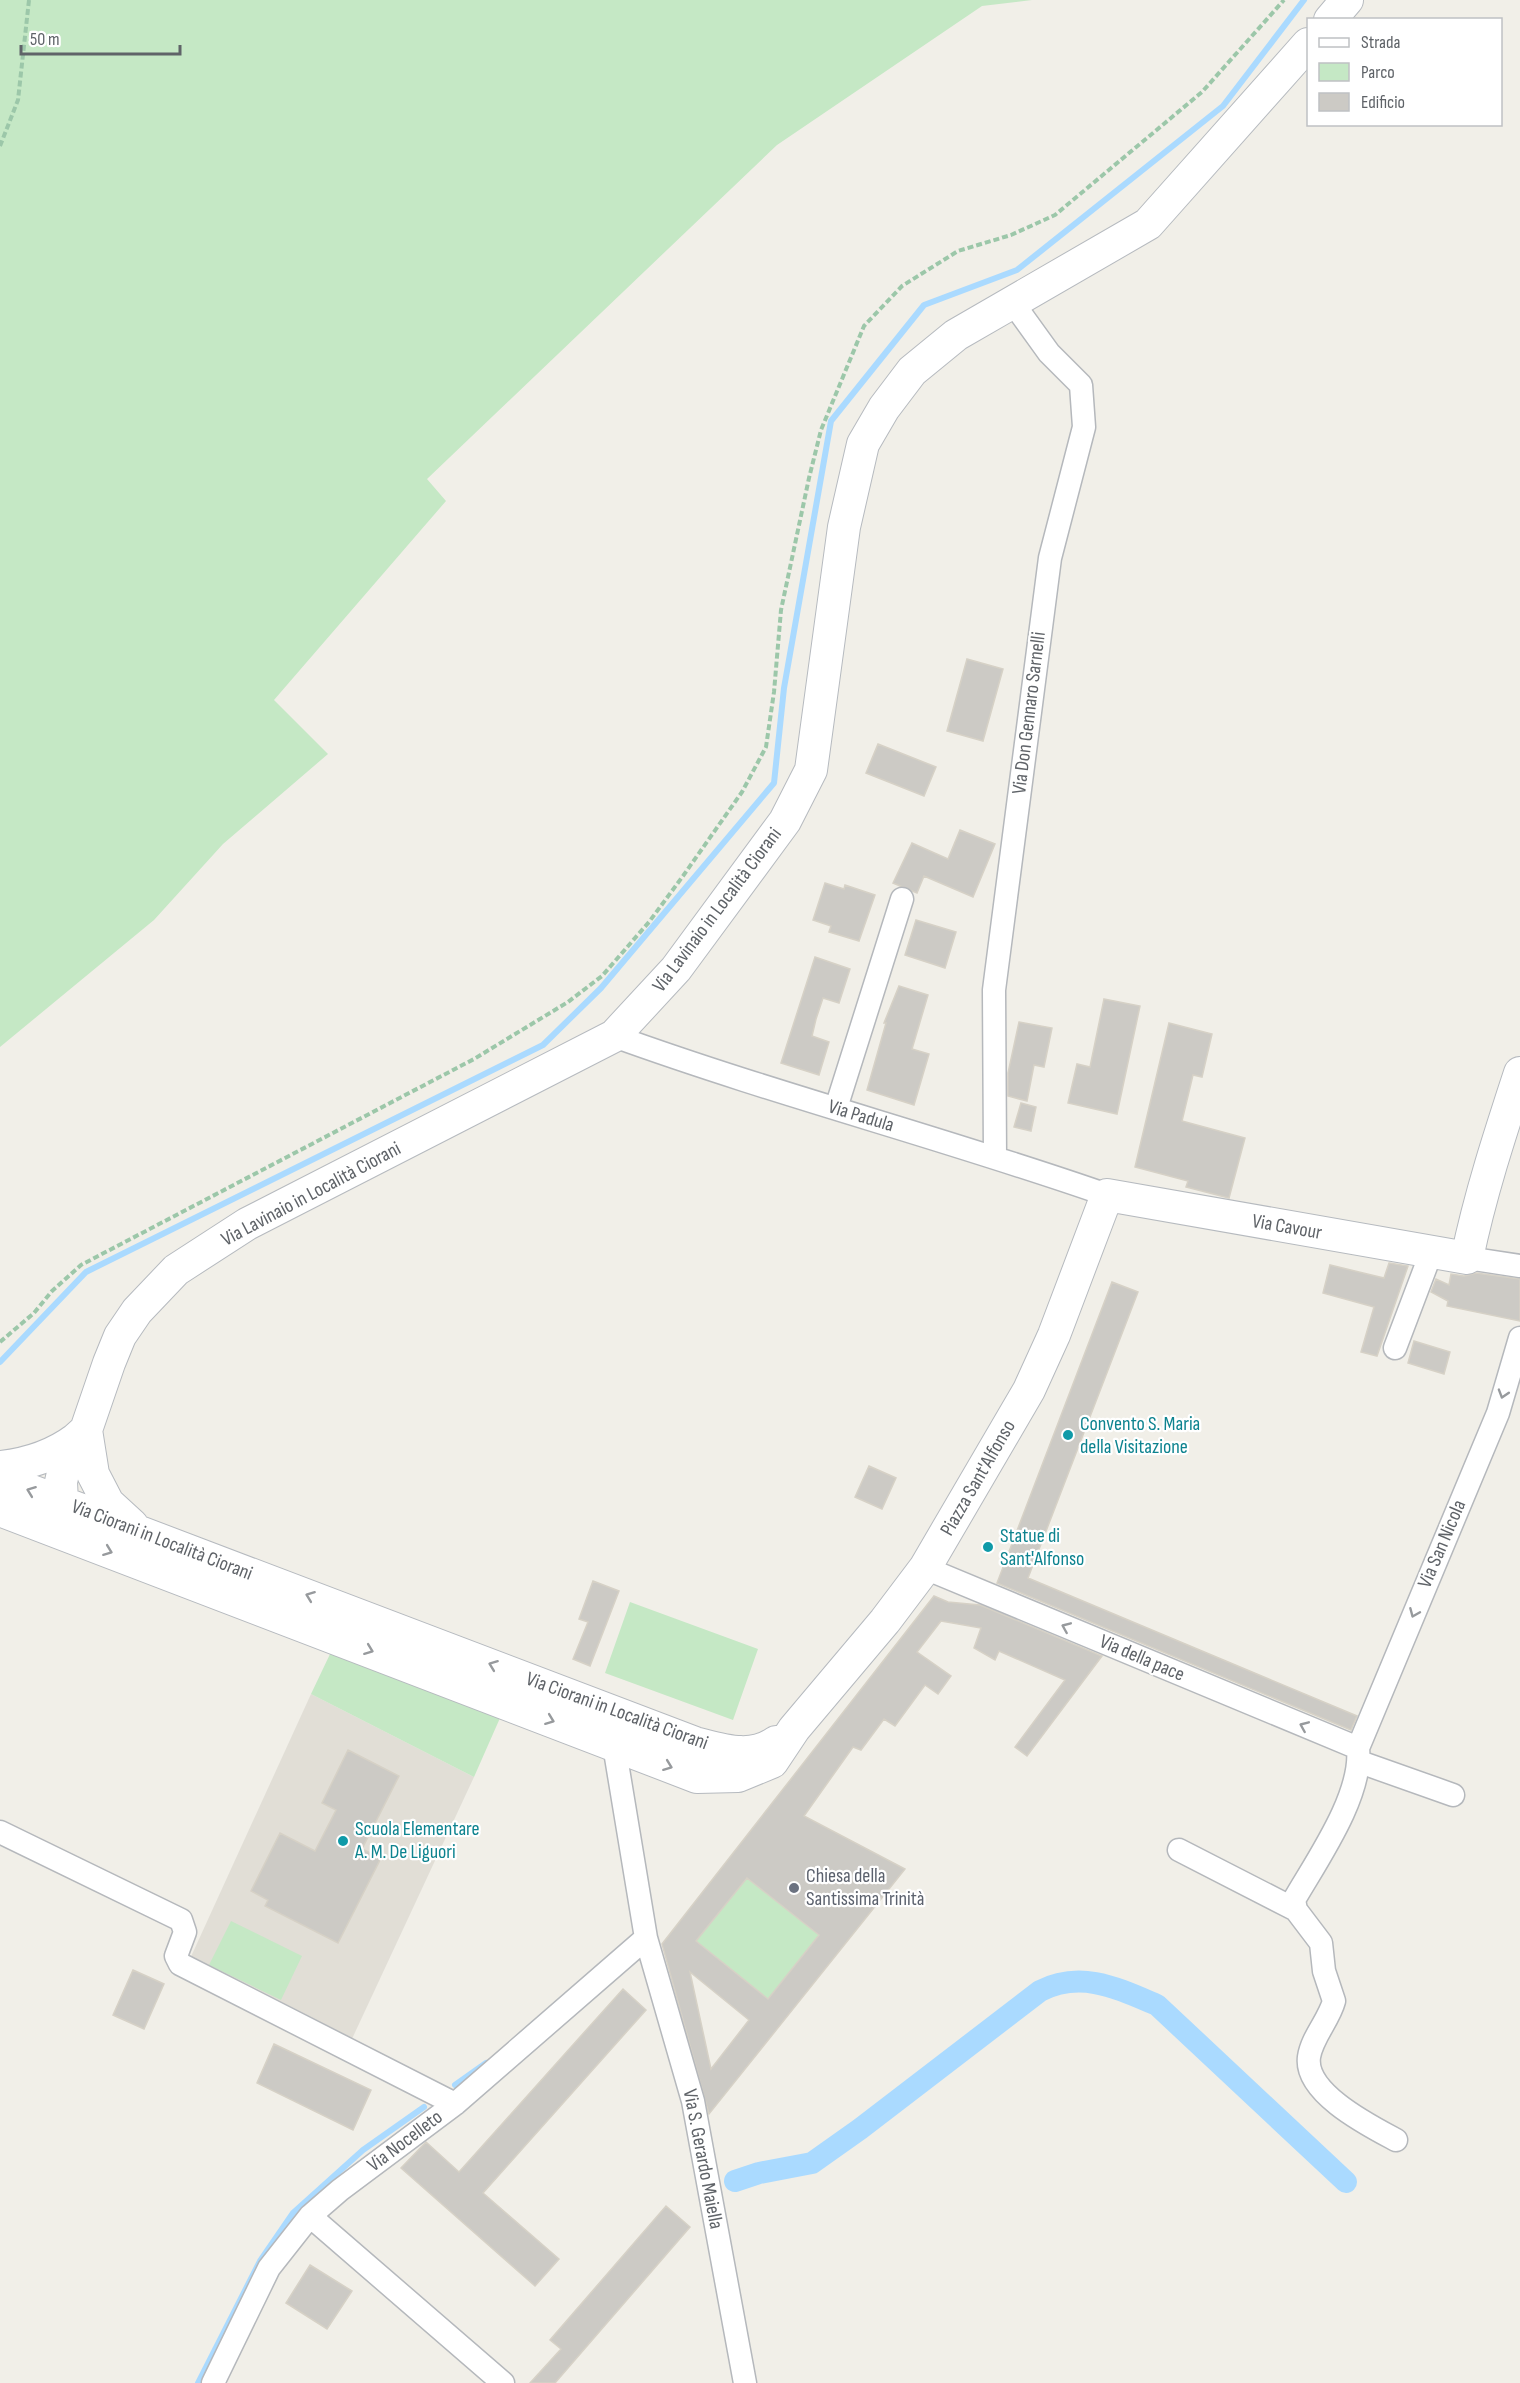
<svg xmlns="http://www.w3.org/2000/svg" width="1520" height="2383" viewBox="0 0 1520 2383" font-family="'Sofia Sans Condensed',sans-serif">
<rect width="100%" height="100%" fill="#f1efe8"/>
<path fill="#e1ded6" d="M 311,1694 L 474,1777 L 351,2041 L 189,1961 Z"/>
<path fill="#c5e8c5" d="M 0,0 L 1032,0 L 982,6 L 777,145 L 427,479 L 446,501 L 274,700 L 328,754 L 223,844 L 154,920 L 0,1047 Z
M 630,1602 L 758,1649 L 733,1720 L 605,1673 Z
M 331,1652 L 500,1718 L 474,1777 L 311,1694 Z
M 747,1878 L 819,1935 L 768,1999 L 696,1941 Z
M 231,1921 L 302,1956 L 281,2000 L 209,1965 Z"/>
<g fill="none" stroke-linecap="round" stroke-linejoin="round">
<path stroke="#aadaff" stroke-width="6" d="M 0,1362 L 86,1272 L 543,1045 L 601,988 L 774,783 L 784,688 L 831,421 L 924,305 L 1017,270 L 1223,106 L 1304,0
M 455,2085 L 486,2063
M 198,2383 L 260,2261 L 293,2213 L 363,2150 L 424,2107"/>
<path stroke="#aadaff" stroke-width="22" d="M 735,2181 L 759,2173 L 812,2163 L 860,2129 L 1040,1991 C 1081,1970 1117,1988 1157,2005 L 1346,2182"/>
</g>
<path fill="#cccac5" stroke="#d6d1c6" stroke-width="1.5" fill-rule="evenodd" d="M 967,659 L 1003,669 L 983,741 L 947,731 Z
M 878,744 L 936,767 L 924,796 L 866,773 Z
M 960,830 L 995,844 L 973,897 L 924,876 L 917,893 L 893,883 L 912,843 L 948,859 Z
M 825,883 L 844,889 L 845,885 L 875,895 L 859,941 L 829,932 L 831,926 L 813,920 Z
M 916,920 L 956,932 L 945,968 L 905,955 Z
M 815,957 L 850,969 L 839,1003 L 823,998 L 816,1019 L 812,1036 L 829,1042 L 819,1075 L 781,1063 Z
M 899,986 L 928,995 L 912,1049 L 929,1054 L 914,1105 L 867,1090 L 886,1023 L 884,1023 Z
M 1104,999 L 1140,1006 L 1117,1114 L 1068,1103 L 1077,1064 L 1090,1067 Z
M 1019,1022 L 1052,1028 L 1044,1067 L 1034,1065 L 1027,1101 L 1008,1096 L 1008,1073 Z
M 1169,1023 L 1212,1034 L 1202,1077 L 1193,1075 L 1182,1121 L 1245,1138 L 1229,1198 L 1186,1187 L 1188,1181 L 1135,1167 Z
M 1021,1103 L 1036,1107 L 1031,1131 L 1014,1127 Z
M 1389,1263 L 1408,1266 L 1377,1356 L 1361,1352 L 1374,1307 L 1323,1293 L 1330,1265 L 1384,1278 Z
M 1476,1273 L 1520,1279 L 1520,1321 L 1447,1306 L 1448,1301 L 1431,1292 L 1436,1279 L 1449,1285 L 1451,1274 L 1464,1276 Z
M 1112,1282 L 1138,1292 L 1028,1578 L 1357,1716 L 1351,1730 L 997,1583 Z
M 1414,1341 L 1450,1352 L 1444,1374 L 1408,1363 Z
M 869,1466 L 896,1478 L 882,1509 L 855,1497 Z
M 593,1581 L 619,1591 L 590,1666 L 573,1659 L 588,1622 L 579,1619 Z
M 934,1596 L 948,1602 L 980,1605 L 1102,1656 L 1027,1756 L 1015,1747 L 1065,1680 L 999,1651 L 995,1660 L 974,1648 L 981,1628 L 941,1621 L 917,1652 L 951,1676 L 938,1694 L 925,1685 L 895,1726 L 884,1719 L 861,1750 L 853,1747 L 804,1816 L 905,1869 L 709,2114 L 662,1944 ZM 747,1878 L 819,1935 L 768,1999 L 696,1941 ZM 690,1972 L 749,2020 L 711,2069 Z
M 348,1750 L 399,1776 L 362,1849 L 381,1858 L 338,1943 L 265,1906 L 268,1900 L 251,1891 L 280,1833 L 315,1851 L 336,1810 L 322,1803 Z
M 133,1970 L 164,1984 L 144,2029 L 113,2015 Z
M 623,1989 L 646,2010 L 483,2193 L 559,2259 L 535,2286 L 401,2168 L 426,2142 L 459,2172 Z
M 274,2044 L 371,2090 L 353,2130 L 257,2083 Z
M 666,2206 L 690,2227 L 555,2383 L 530,2383 L 561,2349 L 550,2340 Z
M 310,2265 L 352,2291 L 327,2329 L 286,2303 Z"/>
<g fill="none" stroke-linecap="round" stroke-linejoin="round">
<defs>
<path id="street" d="M 614,1036 C 777,1095 944,1138 1107,1195
M 836,1108 L 902,899
M 995,1156 L 994,990 L 1050,558 L 1084,427 L 1081,385 L 1049,353 L 1018,310 L 1006,305
M 1467,1258 L 1520,1266
M 1395,1348 L 1431,1253
M 925,1568 L 1358,1748
M 618,1733 L 614,1745 L 646,1938 L 693,2101 L 745,2383
M 1360,1762 L 1453,1795
M 0,1832 L 181,1920 L 185,1932 L 176,1956 L 180,1964 L 455,2104
M 1179,1850 L 1296,1910
M 1396,2140 C 1370,2126 1304,2093 1309,2057 C 1312,2037 1329,2020 1334,2001 L 1324,1971 L 1321,1943 L 1296,1910 L 1294,1900 C 1317,1860 1363,1795 1358,1748 L 1498,1413 L 1520,1338
M 310,2216 L 503,2383
M 213,2383 L 269,2268 L 310,2216 L 340,2190 L 455,2104 L 646,1938"/>
<path id="secondary" d="M 1330,20 L 1347,0
M 86,1430 L 93,1474 L 108,1503 L 132,1525
M 0,1467 C 29,1464 53,1456 76,1439
M 0,1479 L 695,1743 C 723,1750 751,1760 776,1742
M 0,1510 L 697,1777 L 738,1776 L 772,1762 L 794,1729 L 885,1621 L 925,1568 L 1029,1390 L 1054,1335 L 1107,1195 L 1467,1258 C 1480,1195 1500,1134 1520,1073
M 53,1530 L 62,1502 L 61,1482 L 65,1464 L 76,1439 L 86,1430 L 109,1363 L 120,1336 L 137,1311 L 176,1270 L 247,1224 L 614,1036 L 676,969 L 785,821 L 811,770 L 844,527 L 863,444 L 884,408 L 912,371 L 956,335 L 1148,224 L 1308,44"/>
</defs>
<use href="#street" stroke="#b5b8bc" stroke-width="25"/>
<use href="#secondary" stroke="#b6babf" stroke-width="34"/>
<path stroke="#9cc7a9" stroke-width="4" stroke-dasharray="6 3" stroke-linecap="butt" d="M 0,146 L 18,100 L 29,0
M 0,1342 L 34,1313 L 52,1291 L 81,1265 L 474,1059 L 568,1002 L 602,976 L 649,922 L 683,876 L 742,792 L 766,747 L 774,692 L 781,610 L 809,478 L 821,430 L 864,326 L 902,286 L 958,251 L 1011,235 L 1055,215 L 1202,92 L 1284,0"/>
<use href="#street" stroke="#fff" stroke-width="22"/>
<use href="#secondary" stroke="#fff" stroke-width="32"/>
</g>
<defs><path id="oneway-chevron" d="M-2-3.5L2.5 0L-2 3.5" fill="none" stroke-width="1.6" stroke-linecap="round" stroke-linejoin="round" transform="scale(1.5)"/></defs>
<g stroke="#979a9d">
<use href="#oneway-chevron" transform="translate(1503 1394) rotate(107)"/>
<use href="#oneway-chevron" transform="translate(31 1491) rotate(-159)"/>
<use href="#oneway-chevron" transform="translate(108 1551) rotate(21)"/>
<use href="#oneway-chevron" transform="translate(310 1596) rotate(-159)"/>
<use href="#oneway-chevron" transform="translate(1414 1613) rotate(113)"/>
<use href="#oneway-chevron" transform="translate(1066 1627) rotate(-157)"/>
<use href="#oneway-chevron" transform="translate(369 1650) rotate(21)"/>
<use href="#oneway-chevron" transform="translate(493 1665) rotate(-159)"/>
<use href="#oneway-chevron" transform="translate(550 1720) rotate(21)"/>
<use href="#oneway-chevron" transform="translate(1304 1726) rotate(-157)"/>
<use href="#oneway-chevron" transform="translate(668 1766) rotate(21)"/>
</g>
<g fill="#0f9aa8" stroke="#fff" stroke-width="2">
<circle cx="1068" cy="1435" r="6"/>
<circle cx="988" cy="1547" r="6"/>
<circle cx="343" cy="1841" r="6"/>
</g>
<circle fill="#6b7280" stroke="#fff" stroke-width="2" cx="794" cy="1888" r="6"/>
<g text-anchor="middle" dominant-baseline="central" stroke-width="4.5" stroke-linejoin="round" paint-order="stroke">
<g font-size="20" fill="#5f6368" stroke="#fff">
<text transform="translate(1029 713) rotate(-83)">Via Don Gennaro Sarnelli</text>
<text transform="translate(717 910) rotate(-53)">Via Lavinaio in Località Ciorani</text>
<text transform="translate(861 1116) rotate(17)">Via Padula</text>
<text transform="translate(311 1194) rotate(-28)">Via Lavinaio in Località Ciorani</text>
<text transform="translate(1287 1227) rotate(10)">Via Cavour</text>
<text transform="translate(978 1478) rotate(-60)">Piazza Sant'Alfonso</text>
<text transform="translate(162 1540) rotate(21)">Via Ciorani in Località Ciorani</text>
<text transform="translate(1442 1544) rotate(-67)">Via San Nicola</text>
<text transform="translate(1142 1658) rotate(23)">Via della pace</text>
<text transform="translate(617 1711) rotate(20)">Via Ciorani in Località Ciorani</text>
<text transform="translate(405 2141) rotate(-37)">Via Nocelleto</text>
<text transform="translate(703 2159) rotate(79)">Via S. Gerardo Maiella</text>
</g>
<g font-size="20" fill="#0d838f" stroke="#fff" text-anchor="start">
<text x="1080" y="1424">Convento S. Maria<tspan x="1080" dy="23">della Visitazione</tspan></text>
<text x="1000" y="1536">Statue di<tspan x="1000" dy="23">Sant'Alfonso</tspan></text>
<text x="355" y="1829">Scuola Elementare<tspan x="355" dy="23">A. M. De Liguori</tspan></text>
</g>
<g font-size="20" fill="#5b616d" stroke="#fff" text-anchor="start">
<text x="806" y="1876">Chiesa della<tspan x="806" dy="23">Santissima Trinità</tspan></text>
</g>
</g>
<rect x="1307" y="18" width="195" height="108" fill="#ffffff" stroke="#bfc1c3" stroke-width="1.5"/>
<rect x="1319" y="38" width="30" height="9" fill="#ffffff" stroke="#bfc1c3" stroke-width="1.5"/>
<text x="1361" y="48" font-size="18" fill="#5f6368">Strada</text>
<rect x="1319" y="63" width="30" height="18" fill="#c5e8c5" stroke="#bfc1c3" stroke-width="1.5"/>
<text x="1361" y="78" font-size="18" fill="#5f6368">Parco</text>
<rect x="1319" y="93" width="30" height="18" fill="#cccac5" stroke="#bfc1c3" stroke-width="1.5"/>
<text x="1361" y="108" font-size="18" fill="#5f6368">Edificio</text>
<path d="M21 45v9h159v-9" fill="none" stroke="#5f6368" stroke-width="3"/>
<text x="30" y="45" font-size="18" fill="#5f6368" stroke="#ffffff" stroke-width="4.5" paint-order="stroke">50 m</text>
</svg>
